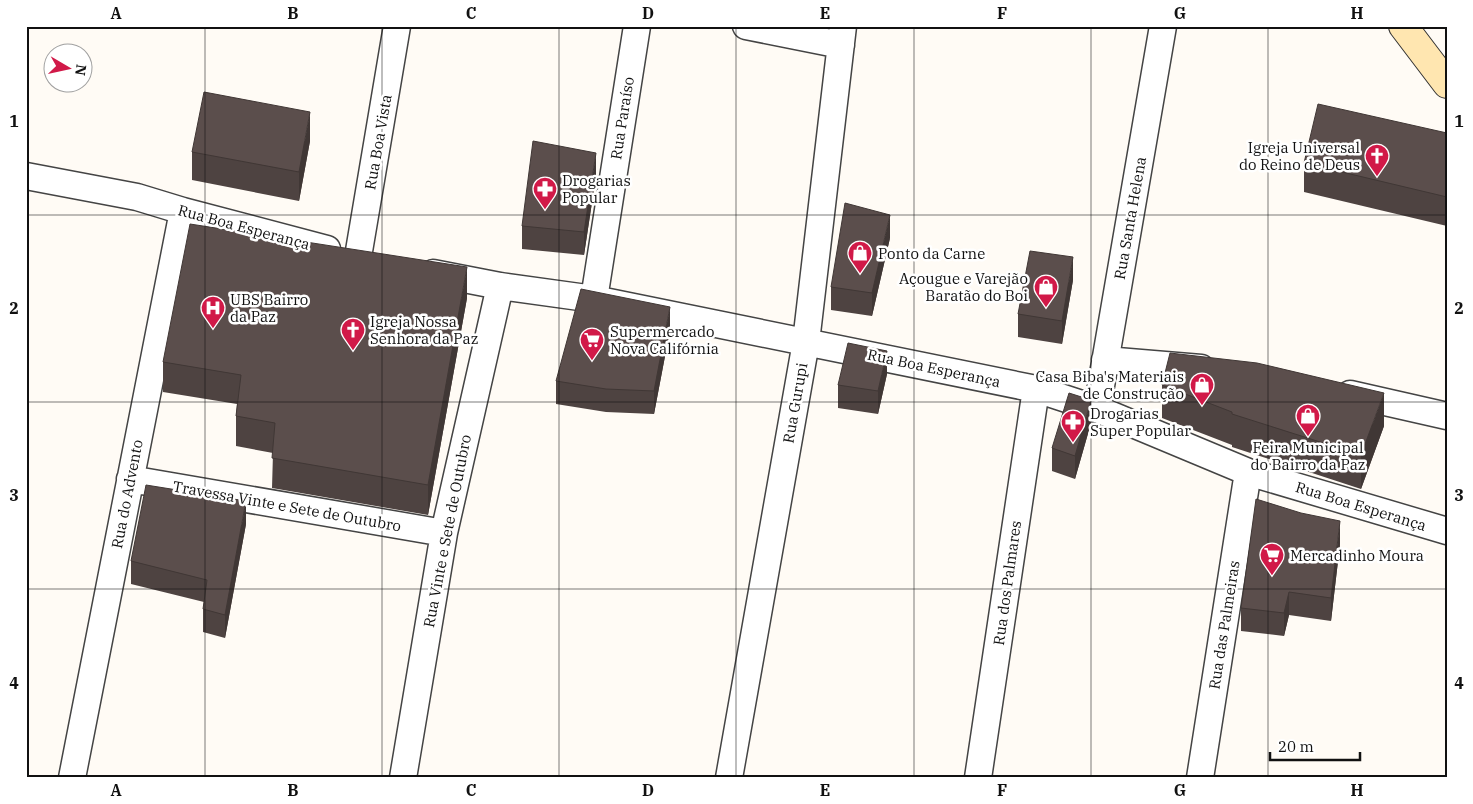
<svg xmlns="http://www.w3.org/2000/svg" width="1473" height="804" viewBox="0 0 1473 804" font-family="'IBM Plex Serif',serif">
<rect width="100%" height="100%" fill="#fffbf5"/>
<g fill="none" stroke-linecap="round" stroke-linejoin="round">
<defs>
<path id="street" d="M 746,26 L 841,45
M 26,176 L 137,197 L 183,211 L 327,249
M 358,257 L 397,26
M 433,273 L 500,286 L 594,299 L 1036,389 L 1097,409 L 1248,472 L 1447,531
M 594,299 L 637,26
M 1105,360 L 1201,368
M 1350,394 L 1447,416
M 1097,409 L 1163,26
M 130,479 L 444,533
M 72,778 L 183,211
M 403,778 L 444,533 L 500,286
M 729,778 L 806,342 L 843,26
M 978,778 L 1036,389
M 1200,778 L 1248,472"/>
<path id="secondary" d="M 1403,26 L 1447,84"/>
</defs>
<use href="#street" stroke="#444" stroke-width="29"/>
<use href="#secondary" stroke="#333" stroke-width="30"/>
<use href="#street" stroke="#fff" stroke-width="26"/>
<use href="#secondary" stroke="#ffe6b0" stroke-width="28"/>
</g>
<path fill="#4e4341" d="M 1447,133 L 1447,226 L 1304,192 L 1304,163 Z
M 310,141 L 299,201 L 192,180 L 192,152 Z
M 596,176 L 584,255 L 522,249 L 522,226 Z
M 890,238 L 872,316 L 831,310 L 831,287 Z
M 1073,280 L 1062,344 L 1018,337 L 1018,314 Z
M 467,298 L 428,515 L 272,488 L 273,453 L 236,446 L 236,416 L 237,404 L 163,392 L 163,362 Z
M 670,330 L 654,414 L 606,412 L 556,404 L 556,381 Z
M 887,374 L 878,414 L 838,408 L 838,385 Z
M 1162,385 L 1384,426 L 1361,489 L 1232,447 L 1232,445 L 1162,418 Z
M 1091,423 L 1075,479 L 1052,471 L 1052,448 Z
M 246,524 L 225,638 L 203,632 L 203,609 L 204,602 L 131,584 L 131,561 Z
M 1340,544 L 1331,621 L 1289,615 L 1284,636 L 1241,631 L 1241,608 Z"/>
<path fill="#403735" d="M 310,112 L 310,141 L 299,201 L 299,172 Z
M 596,153 L 596,176 L 584,255 L 584,232 Z
M 890,215 L 890,238 L 872,316 L 872,293 Z
M 1073,257 L 1073,280 L 1062,344 L 1062,321 Z
M 467,267 L 467,298 L 428,515 L 428,485 Z
M 670,307 L 670,330 L 654,414 L 654,391 Z
M 887,351 L 887,374 L 878,414 L 878,391 Z
M 1384,393 L 1384,426 L 1361,489 L 1361,455 Z
M 1091,400 L 1091,423 L 1075,479 L 1075,456 Z
M 246,501 L 246,524 L 225,638 L 225,615 Z
M 1340,521 L 1340,544 L 1331,621 L 1331,598 Z
M 1289,592 L 1289,615 L 1284,636 L 1284,613 Z"/>
<path fill="#5b4e4c" stroke="#403735" d="M 204,92 L 310,112 L 299,172 L 192,152 Z
M 1318,104 L 1447,133 L 1447,197 L 1304,163 Z
M 533,141 L 596,153 L 584,232 L 522,226 Z
M 845,203 L 890,215 L 872,293 L 831,287 Z
M 190,224 L 467,267 L 428,485 L 272,458 L 275,423 L 236,416 L 241,375 L 163,362 Z
M 1030,251 L 1073,257 L 1062,321 L 1018,314 Z
M 581,289 L 670,307 L 654,391 L 606,389 L 556,381 Z
M 848,343 L 887,351 L 878,391 L 838,385 Z
M 1170,353 L 1257,363 L 1384,393 L 1361,455 L 1232,414 L 1232,412 L 1162,385 Z
M 1069,393 L 1091,400 L 1075,456 L 1052,448 Z
M 146,485 L 246,501 L 225,615 L 203,609 L 207,580 L 131,561 Z
M 1256,499 L 1301,513 L 1340,521 L 1331,598 L 1289,592 L 1284,613 L 1241,608 Z"/>
<path fill="none" stroke="#111" stroke-width="1" stroke-opacity="0.55" d="M 205,26 L 205,778M 382,26 L 382,778M 559,26 L 559,778M 736,26 L 736,778M 914,26 L 914,778M 1091,26 L 1091,778M 1268,26 L 1268,778M 26,215 L 1447,215M 26,402 L 1447,402M 26,589 L 1447,589"/>
<defs>
<symbol id="church-pin" viewBox="-11 -11 22 30"><path d="M0 17L-7.5 6A9.5 9.5 0 1 1 7.5 6Z" fill="#d11948" stroke="#fff"/><path d="M-1.2-6h2.4v3.5h3.3v2.4h-3.3V6h-2.4V-.1h-3.3v-2.4h3.3Z" fill="#fff"/></symbol>
<symbol id="pharmacy-pin" viewBox="-11 -11 22 30"><path d="M0 17L-7.5 6A9.5 9.5 0 1 1 7.5 6Z" fill="#d11948" stroke="#fff"/><path d="M-2-6h4v4h4v4h-4v4h-4v-4h-4v-4h4Z" fill="#fff"/></symbol>
<symbol id="shop-pin" viewBox="-11 -11 22 30"><path d="M0 17L-7.5 6A9.5 9.5 0 1 1 7.5 6Z" fill="#d11948" stroke="#fff"/><path d="M-5-2.5h2.3a2.7 3.5 0 0 1 5.4 0H5L5.5 6h-11ZM-1.5-2.5h3a1.5 2.3 0 0 0-3 0Z" fill="#fff"/></symbol>
<symbol id="hospital-pin" viewBox="-11 -11 22 30"><path d="M0 17L-7.5 6A9.5 9.5 0 1 1 7.5 6Z" fill="#d11948" stroke="#fff"/><path d="M-5-5h3v3.5h4V-5h3V5h-3V1.5h-4V5h-3Z" fill="#fff"/></symbol>
<symbol id="supermarket-pin" viewBox="-11 -11 22 30"><path d="M0 17L-7.5 6A9.5 9.5 0 1 1 7.5 6Z" fill="#d11948" stroke="#fff"/><path d="M-6-5.5h2.5l.6 2H6L4.5 2H-2.5L-4.4-4H-6ZM-1.5 3.2a1.3 1.3 0 1 0 .1 0ZM3 3.2a1.3 1.3 0 1 0 .1 0Z" fill="#fff"/></symbol>
</defs>
<g fill-rule="evenodd">
<use href="#church-pin" x="1363" y="142" width="28" height="38"/>
<use href="#pharmacy-pin" x="531" y="175" width="28" height="38"/>
<use href="#shop-pin" x="846" y="239" width="28" height="38"/>
<use href="#shop-pin" x="1032" y="273" width="28" height="38"/>
<use href="#hospital-pin" x="199" y="294" width="28" height="38"/>
<use href="#church-pin" x="339" y="316" width="28" height="38"/>
<use href="#supermarket-pin" x="578" y="326" width="28" height="38"/>
<use href="#shop-pin" x="1188" y="371" width="28" height="38"/>
<use href="#shop-pin" x="1294" y="402" width="28" height="38"/>
<use href="#pharmacy-pin" x="1059" y="408" width="28" height="38"/>
<use href="#supermarket-pin" x="1258" y="541" width="28" height="38"/>
</g>
<g text-anchor="middle" dominant-baseline="central" stroke-width="5" stroke-linejoin="round" paint-order="stroke">
<g font-size="15" fill="#111" stroke="#fff">
<text transform="translate(622 118) rotate(-81)">Rua Paraíso</text>
<text transform="translate(378 142) rotate(-80)">Rua Boa Vista</text>
<text transform="translate(1130 218) rotate(-80)">Rua Santa Helena</text>
<text transform="translate(244 227) rotate(15)">Rua Boa Esperança</text>
<text transform="translate(934 368) rotate(12)">Rua Boa Esperança</text>
<text transform="translate(795 403) rotate(-80)">Rua Gurupi</text>
<text transform="translate(127 494) rotate(-79)">Rua do Advento</text>
<text transform="translate(287 506) rotate(10)">Travessa Vinte e Sete de Outubro</text>
<text transform="translate(1361 506) rotate(17)">Rua Boa Esperança</text>
<text transform="translate(447 531) rotate(-79)">Rua Vinte e Sete de Outubro</text>
<text transform="translate(1007 583) rotate(-82)">Rua dos Palmares</text>
<text transform="translate(1224 625) rotate(-81)">Rua das Palmeiras</text>
</g>
<g font-size="15" fill="#111" stroke="#fff" text-anchor="start">
<text x="1360" y="147" text-anchor="end">Igreja Universal<tspan x="1360" dy="17">do Reino de Deus</tspan></text>
<text x="562" y="180">Drogarias<tspan x="562" dy="17">Popular</tspan></text>
<text x="878" y="253">Ponto da Carne</text>
<text x="1028" y="278" text-anchor="end">Açougue e Varejão<tspan x="1028" dy="17">Baratão do Boi</tspan></text>
<text x="230" y="299">UBS Bairro<tspan x="230" dy="17">da Paz</tspan></text>
<text x="370" y="321">Igreja Nossa<tspan x="370" dy="17">Senhora da Paz</tspan></text>
<text x="610" y="331">Supermercado<tspan x="610" dy="17">Nova Califórnia</tspan></text>
<text x="1184" y="376" text-anchor="end">Casa Biba's Materiais<tspan x="1184" dy="17">de Construção</tspan></text>
<text x="1090" y="413">Drogarias<tspan x="1090" dy="17">Super Popular</tspan></text>
<text x="1308" y="447" text-anchor="middle">Feira Municipal<tspan x="1308" dy="17">do Bairro da Paz</tspan></text>
<text x="1290" y="555">Mercadinho Moura</text>
</g>
</g>
<rect width="1473" height="804" fill="none" stroke="#ffffff" stroke-width="55"/>
<g transform="translate(68 68) rotate(99)"><circle r="24" fill="#ffffff" stroke="#a0a0a0"/>
<path d="M0-4L9 19L0 12L-9 19Z" fill="#d11948"/>
<text y="-8" font-size="14" font-weight="bold" text-anchor="middle" fill="#111111">N</text>
</g>
<path d="M1270 752v8h90v-8" fill="none" stroke="#111111" stroke-width="2.5"/>
<text x="1278" y="752" font-size="15" fill="#111111" stroke="#ffffff" stroke-width="4" paint-order="stroke">20 m</text>
<rect x="28" y="28" width="1418" height="748" fill="none" stroke="#111" stroke-width="2"/>
<g font-size="16" text-anchor="middle" font-weight="bold" fill="#111">
<text x="116" y="19">A</text>
<text x="293" y="19">B</text>
<text x="471" y="19">C</text>
<text x="648" y="19">D</text>
<text x="825" y="19">E</text>
<text x="1002" y="19">F</text>
<text x="1180" y="19">G</text>
<text x="1357" y="19">H</text>
<text x="14" y="127">1</text>
<text x="1459" y="127">1</text>
<text x="14" y="314">2</text>
<text x="1459" y="314">2</text>
<text x="14" y="501">3</text>
<text x="1459" y="501">3</text>
<text x="14" y="689">4</text>
<text x="1459" y="689">4</text>
<text x="116" y="796">A</text>
<text x="293" y="796">B</text>
<text x="471" y="796">C</text>
<text x="648" y="796">D</text>
<text x="825" y="796">E</text>
<text x="1002" y="796">F</text>
<text x="1180" y="796">G</text>
<text x="1357" y="796">H</text>
</g>
</svg>
